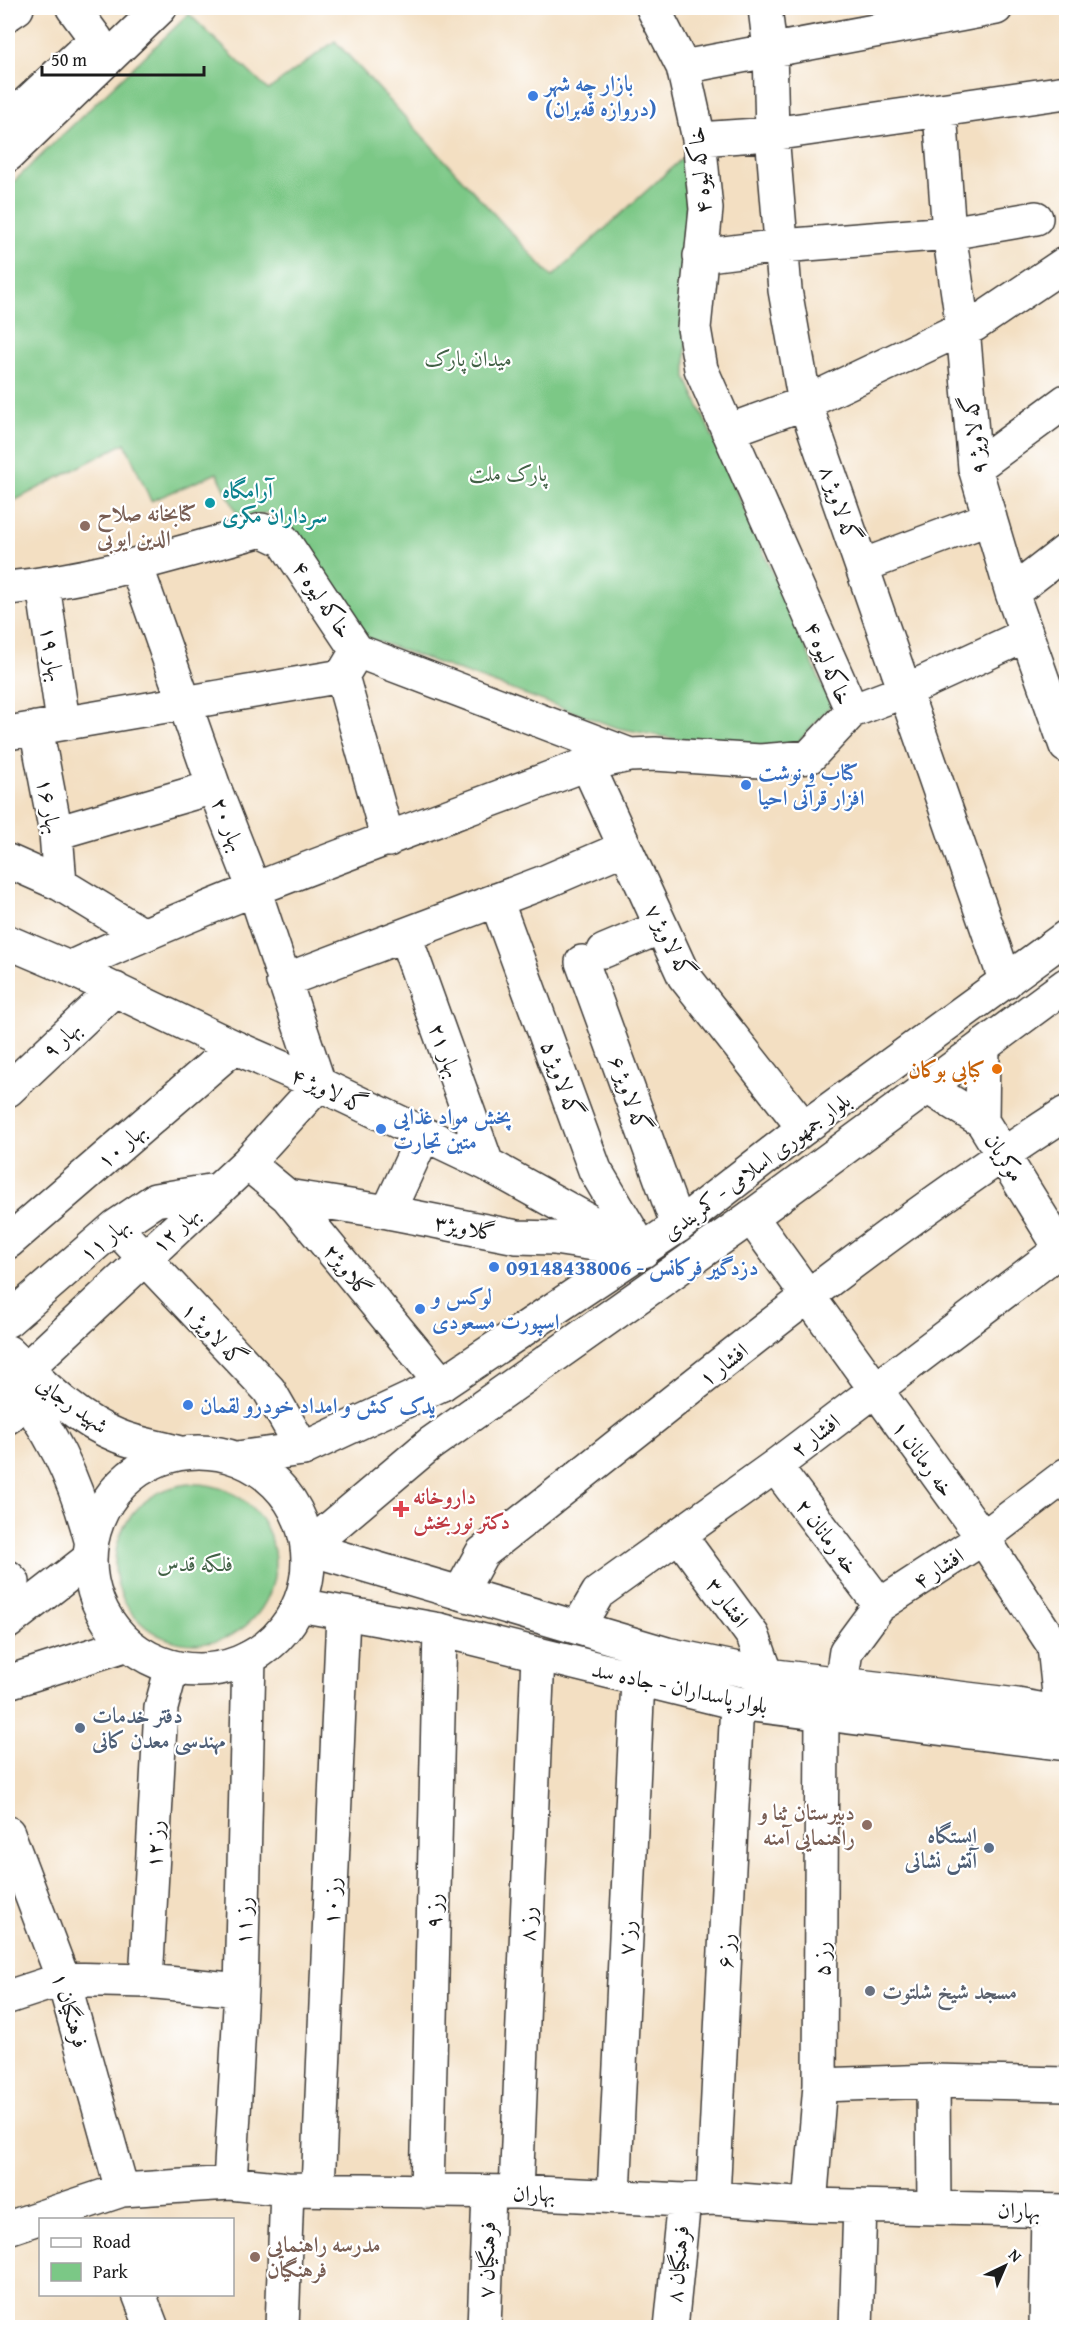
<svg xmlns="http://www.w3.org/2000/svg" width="1074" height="2335" viewBox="0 0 1074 2335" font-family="'Gentium Book Plus',Amiri,serif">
<rect width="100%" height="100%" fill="#fff"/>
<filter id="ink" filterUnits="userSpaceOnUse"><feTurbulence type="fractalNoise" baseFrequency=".0167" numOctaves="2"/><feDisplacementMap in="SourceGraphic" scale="12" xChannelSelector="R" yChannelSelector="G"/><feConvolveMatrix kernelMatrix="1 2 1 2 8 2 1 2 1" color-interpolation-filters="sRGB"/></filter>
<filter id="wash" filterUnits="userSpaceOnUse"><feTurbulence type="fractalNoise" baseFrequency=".008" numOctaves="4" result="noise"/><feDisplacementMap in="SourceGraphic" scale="24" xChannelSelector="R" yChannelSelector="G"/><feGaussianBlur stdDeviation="1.35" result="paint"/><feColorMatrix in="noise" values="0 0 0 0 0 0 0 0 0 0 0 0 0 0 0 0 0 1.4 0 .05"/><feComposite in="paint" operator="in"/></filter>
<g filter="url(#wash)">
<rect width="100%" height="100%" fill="#f3dfc2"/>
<path fill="#7bc886" stroke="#4c7251" stroke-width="1.5" d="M 189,14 L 268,90 L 335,41 L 552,277 L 687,154 L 686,377 L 831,705 L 795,746 L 722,748 L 618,728 L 363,636 L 271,512 L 239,518 L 217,473 L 151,501 L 125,443 L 8,504 L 8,187 Z
M115 1564a80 80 0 1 1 160 0a80 80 0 1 1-160 0Z"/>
</g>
<g filter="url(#ink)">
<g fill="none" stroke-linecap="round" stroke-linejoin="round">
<defs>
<path id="minor" d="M 73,8 L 96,39
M 765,8 L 770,49 L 772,134 L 785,290 L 805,403 L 1006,982
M 8,14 L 17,8
M 683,67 L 996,8
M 940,112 L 949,233 L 963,328 L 975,468 L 1012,593 L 1066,746
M 699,139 L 772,134 L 1066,92
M 700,256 L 781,246 L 949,233 L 1036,218
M 728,431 L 805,403 L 963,328 L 974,325 L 1066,263
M 975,468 L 1066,401
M 862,566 L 990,518
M 43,585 L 63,722
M 8,588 C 94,580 178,553 262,530 L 283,540 L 357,651 L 630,755 L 655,754 L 760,761 L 809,757 L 852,711 L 701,369 L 694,328 L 706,209 L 699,139 L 683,67 L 653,8
M 1012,593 L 1066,551
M 342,676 L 388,840
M 852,711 L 907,690 L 1026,635
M 36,728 L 56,833 L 60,884
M 8,733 L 342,676 L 357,651
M 587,764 L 684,976 L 804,1128
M 56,833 L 214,787
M 8,861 L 60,884 L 142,934
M 496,900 L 595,1170 L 643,1251
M 405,936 L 487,1164
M 8,942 L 69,968 L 234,1047 L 319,1084 L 487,1164 L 643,1251
M 604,951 L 661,927
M 582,962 L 678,1226
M 69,968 C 238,890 414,830 587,764 L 630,755
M 283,981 L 547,881 L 624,848
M 983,1046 L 982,1121 L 1066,1257
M 927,1087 L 982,1121
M 8,1090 L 115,989
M 247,1163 L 287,1196 L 442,1384
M 287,1196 L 388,1212 L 517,1237 L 554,1238 L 621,1248
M 388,1212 L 424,1134
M 751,1217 L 983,1538 L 1054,1646 L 1061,1713
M 115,1227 L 269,1390 L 303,1449
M 8,1242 L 234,1047
M 8,1320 L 115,1227 L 155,1200 L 216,1190
M 26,1369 L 247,1163 L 319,1084 L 254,889 L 214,787 L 136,565
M 8,1417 L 25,1398
M 775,1466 L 880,1605
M 679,1535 L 753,1636 L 767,1675
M 8,1577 L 13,1582
M 460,1593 L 482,1553 C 674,1403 862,1244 1066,1113
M 578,1627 L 598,1593 L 775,1466 L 1061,1249
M 841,1683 L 846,1651 L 880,1605 L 983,1538 L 1066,1475
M 8,1833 L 63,1979 L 122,2190
M 146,1981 L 161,1708 L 172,1667
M 8,1997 L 63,1979 L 146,1981 L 241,1990
M 933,2081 L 1066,2084
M 820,2085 L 933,2081 L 934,2207
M 230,2183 L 241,1990 L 249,1658
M 318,2188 L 343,1615
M 427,2192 L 440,1630
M 516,2192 L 538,1655
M 614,2195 L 638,1680
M 713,2198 L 737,1703
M 810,2205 L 820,2085 L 822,1713
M 8,2228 L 122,2190 L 230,2183 L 287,2189 L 516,2192 L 684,2200 L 713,2198 L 810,2205 L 1066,2211
M 139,2294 L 152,2328
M 282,2328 L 287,2189
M 484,2328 L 489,2193
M 671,2328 L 684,2200
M 856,2328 L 860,2206
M 1046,2328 L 1048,2211"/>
<path id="major" d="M 8,121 L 82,52
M 8,155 L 160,8
M 8,1352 C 41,1383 75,1419 118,1436 C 137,1444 160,1447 180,1453
M 8,1379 C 51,1426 75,1479 91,1540
M90 1561a109 109 0 1 1 218 0a109 109 0 1 1-218 0Z
M 237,1458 L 303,1449 L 442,1384 L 678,1226 L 804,1128 L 1066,937
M 307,1548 L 430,1444 L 751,1217 L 1066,985
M 307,1548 L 667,1654 L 767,1675 L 1017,1705 L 1066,1714
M 299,1605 L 440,1630 L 737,1703 L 1066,1744
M 8,1622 L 89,1559
M 8,1682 L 128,1644"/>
</defs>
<use href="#minor" stroke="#3c3935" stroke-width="36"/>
<use href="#major" stroke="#3c3935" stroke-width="36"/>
<use href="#minor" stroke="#fff" stroke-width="33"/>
<use href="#major" stroke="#fff" stroke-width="33"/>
</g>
</g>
<g fill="#3f7fe0" stroke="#fff" stroke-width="2">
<circle cx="533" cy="96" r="6"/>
<circle cx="746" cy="785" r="6"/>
<circle cx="381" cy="1129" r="6"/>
<circle cx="494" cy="1267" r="6"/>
<circle cx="420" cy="1309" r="6"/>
<circle cx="188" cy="1405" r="6"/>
</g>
<circle fill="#0f9aa8" stroke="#fff" stroke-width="2" cx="210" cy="503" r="6"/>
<g fill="#8d6e63" stroke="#fff" stroke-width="2">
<circle cx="85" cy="526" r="6"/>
<circle cx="867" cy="1825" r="6"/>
<circle cx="255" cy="2257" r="6"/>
</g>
<circle fill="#e8710a" stroke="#fff" stroke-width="2" cx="997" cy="1069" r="6"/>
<path fill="#e0444e" stroke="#fff" stroke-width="2" d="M398 1500h6v6h6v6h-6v6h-6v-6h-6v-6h6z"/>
<g fill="#5c6f8a" stroke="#fff" stroke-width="2">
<circle cx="80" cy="1728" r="6"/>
<circle cx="989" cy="1848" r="6"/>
</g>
<circle fill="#6b7280" stroke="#fff" stroke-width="2" cx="870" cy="1991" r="6"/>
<g text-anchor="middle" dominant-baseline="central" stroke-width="4.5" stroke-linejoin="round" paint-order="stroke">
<g font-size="22" font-weight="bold" fill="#366cbe" stroke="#fff" text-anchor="start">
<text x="545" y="83">بازار چه شهر<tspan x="545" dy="25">(دروازه قه‌بران)</tspan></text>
<text x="758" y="772">کتاب و نوشت<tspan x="758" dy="25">افزار قرآنی احیا</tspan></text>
<text x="393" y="1116">پخش مواد غذایی<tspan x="393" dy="25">متین تجارت</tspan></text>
<text x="506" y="1267">دزدگیر فرکانس - 09148438006</text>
<text x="432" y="1296">لوکس و<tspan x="432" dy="25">اسپورت مسعودی</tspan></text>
<text x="200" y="1405">یدک کش و امداد خودرو لقمان</text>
</g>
<g font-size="22" fill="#1c1c1c" stroke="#fff">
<text transform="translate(699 170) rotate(-95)">خاکه لیوه ۴</text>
<text transform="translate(974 435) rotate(-97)">گه لاویژ ۹</text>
<text transform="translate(840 504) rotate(71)">گه لاویژ ۸</text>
<text transform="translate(323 599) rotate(56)">خاکه لیوه ۴</text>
<text transform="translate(53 654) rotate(81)">بهار ۱۹</text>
<text transform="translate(829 663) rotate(67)">خاکه لیوه ۴</text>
<text transform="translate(50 806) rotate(80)">بهار ۱۶</text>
<text transform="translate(229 824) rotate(69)">بهار ۲۰</text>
<text transform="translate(670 941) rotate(63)">گه لاویژ ۷</text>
<text transform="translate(61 1039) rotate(-43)">بهار ۹</text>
<text transform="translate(446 1050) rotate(70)">بهار ۲۱</text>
<text transform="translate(562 1079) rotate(70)">گه لاویژ ۵</text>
<text transform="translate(329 1090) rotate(25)">گه لاویژ ۴</text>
<text transform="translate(630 1094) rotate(70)">گه لاویژ ۶</text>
<text transform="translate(121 1145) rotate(-41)">بهار ۱۰</text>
<text transform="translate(1005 1157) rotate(57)">موکریان</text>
<text transform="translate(756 1166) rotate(-37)">بلوار جمهوری اسلامی - کمربندی</text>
<text transform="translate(465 1227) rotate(11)">گلاویژ۳</text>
<text transform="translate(175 1229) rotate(-44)">بهار ۱۲</text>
<text transform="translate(104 1239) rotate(-39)">بهار ۱۱</text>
<text transform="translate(348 1270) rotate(51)">گلاویژ۲</text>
<text transform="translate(214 1334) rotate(46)">گه لاویژ ۱</text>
<text transform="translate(723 1364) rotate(-38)">افشار ۱</text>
<text transform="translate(73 1404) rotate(36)">شهید رجایی</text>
<text transform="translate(815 1435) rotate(-38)">افشار ۲</text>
<text transform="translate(924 1458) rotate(54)">خه رمانان ۱</text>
<text transform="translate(828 1536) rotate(53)">خه رمانان ۲</text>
<text transform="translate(938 1568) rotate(-33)">افشار ۴</text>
<text transform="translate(728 1602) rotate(54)">افشار ۳</text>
<text transform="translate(680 1687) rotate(12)">بلوار پاسداران - جاده سد</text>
<text transform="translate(154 1844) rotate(-87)">رز ۱۲</text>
<text transform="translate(331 1901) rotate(-88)">رز ۱۰</text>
<text transform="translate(433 1911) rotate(-89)">رز ۹</text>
<text transform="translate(243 1921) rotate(-89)">رز ۱۱</text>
<text transform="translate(527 1924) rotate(-88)">رز ۸</text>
<text transform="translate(626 1938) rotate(-87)">رز ۷</text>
<text transform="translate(725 1951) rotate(-87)">رز ۶</text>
<text transform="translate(821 1959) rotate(-90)">رز ۵</text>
<text transform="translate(71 2010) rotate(73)">فرهنگیان ۱</text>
<text transform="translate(534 2193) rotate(1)">بهاران</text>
<text transform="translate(1019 2210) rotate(2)">بهاران</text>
<text transform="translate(486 2260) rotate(-88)">فرهنگیان ۷</text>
<text transform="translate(677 2264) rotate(-84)">فرهنگیان ۸</text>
</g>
<g font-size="22" fill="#426146" stroke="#fff">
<text x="468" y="358">میدان پارک</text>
<text x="508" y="473">پارک ملت</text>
<text x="195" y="1563">فلکه قدس</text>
</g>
<g font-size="22" font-weight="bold" fill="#0d838f" stroke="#fff" text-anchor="start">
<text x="222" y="490">آرامگاه<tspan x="222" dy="25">سرداران مکری</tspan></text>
</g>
<g font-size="22" font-weight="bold" fill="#785e54" stroke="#fff" text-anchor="start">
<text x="97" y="513">کتابخانه صلاح<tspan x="97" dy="25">الدین ایوبی</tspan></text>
<text x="855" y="1812" text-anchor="end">دبیرستان ثنا و<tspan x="855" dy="25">راهنمایی آمنه</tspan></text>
<text x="267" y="2244">مدرسه راهنمایی<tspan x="267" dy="25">فرهنگیان</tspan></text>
</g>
<g font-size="22" font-weight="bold" fill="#c56008" stroke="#fff" text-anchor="end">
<text x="985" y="1069">کبابی بوکان</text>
</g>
<g font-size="22" font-weight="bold" fill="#be3a42" stroke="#fff" text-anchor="start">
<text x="413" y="1496">داروخانه<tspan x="413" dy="25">دکتر نوربخش</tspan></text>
</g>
<g font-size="22" font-weight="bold" fill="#4e5e75" stroke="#fff" text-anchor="start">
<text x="92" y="1715">دفتر خدمات<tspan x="92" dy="25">مهندسی معدن کانی</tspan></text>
<text x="977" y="1835" text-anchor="end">ایستگاه<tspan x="977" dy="25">آتش نشانی</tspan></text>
</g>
<g font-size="22" font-weight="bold" fill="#5b616d" stroke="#fff" text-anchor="start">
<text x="882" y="1991">مسجد شیخ شلتوت</text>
</g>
</g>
<rect width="1074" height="2335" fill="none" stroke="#fff" stroke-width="30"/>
<rect x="39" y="2218" width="195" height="78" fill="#ffffff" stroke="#a4a4a4" stroke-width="1.5"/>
<rect x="51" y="2238" width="30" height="9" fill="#ffffff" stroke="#a4a4a4" stroke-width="1.5"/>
<text x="93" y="2248" font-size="18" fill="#1c1c1c">Road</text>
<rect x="51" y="2263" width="30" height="18" fill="#7bc886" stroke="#a4a4a4" stroke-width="1.5"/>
<text x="93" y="2278" font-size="18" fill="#1c1c1c">Park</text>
<g transform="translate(1005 2266) rotate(44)" stroke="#ffffff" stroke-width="4.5" paint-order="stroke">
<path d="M0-4.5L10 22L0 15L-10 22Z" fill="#1c1c1c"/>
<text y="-9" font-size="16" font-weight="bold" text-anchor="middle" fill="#1c1c1c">N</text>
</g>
<path d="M42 66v9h162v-9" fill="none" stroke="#1c1c1c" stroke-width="3"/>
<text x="51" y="66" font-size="18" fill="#1c1c1c" stroke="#ffffff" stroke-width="4.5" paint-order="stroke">50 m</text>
</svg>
